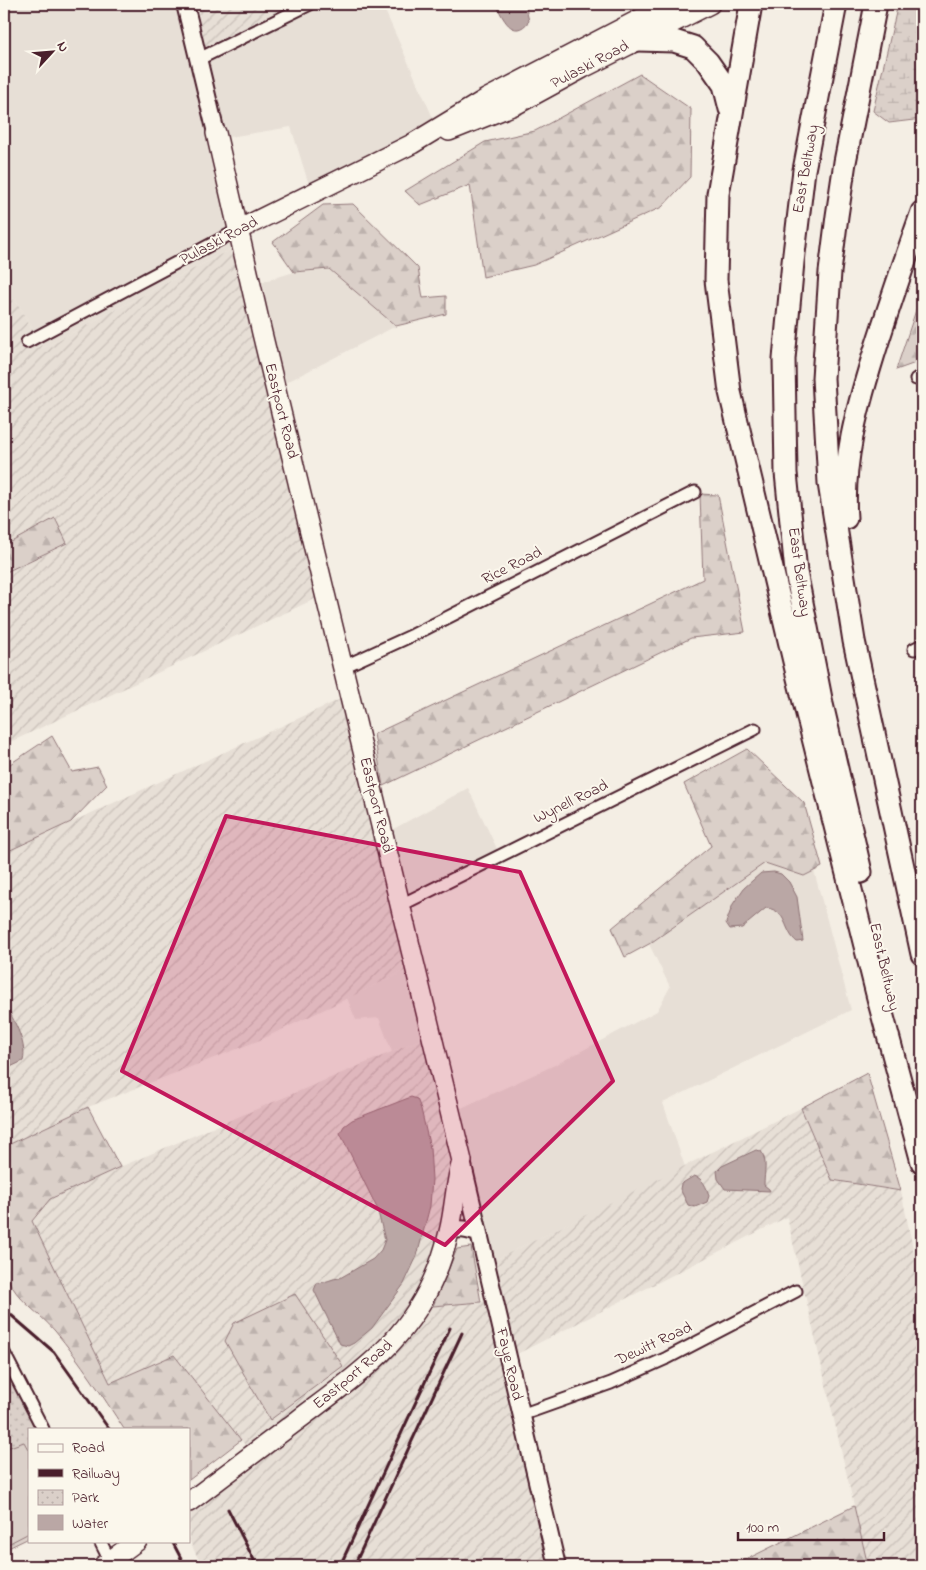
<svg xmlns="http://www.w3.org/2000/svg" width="926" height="1570" viewBox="0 0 926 1570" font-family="'Indie Flower',sans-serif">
<defs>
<pattern id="industrial-furrows" width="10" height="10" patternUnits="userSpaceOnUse" patternTransform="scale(1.25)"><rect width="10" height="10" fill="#e7dfd6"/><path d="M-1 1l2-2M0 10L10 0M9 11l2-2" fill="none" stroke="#c8bfb8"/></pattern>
<pattern id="forest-firs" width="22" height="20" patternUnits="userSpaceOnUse" patternTransform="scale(1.25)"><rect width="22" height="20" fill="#dbd0c9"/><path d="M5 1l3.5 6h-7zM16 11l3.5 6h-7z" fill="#bdb2ad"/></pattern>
<pattern id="wetland-marsh" width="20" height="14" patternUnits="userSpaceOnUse" patternTransform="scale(1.25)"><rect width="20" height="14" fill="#dbd0c9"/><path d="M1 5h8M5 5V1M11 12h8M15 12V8" fill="none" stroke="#bdb2ad"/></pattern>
<pattern id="park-dots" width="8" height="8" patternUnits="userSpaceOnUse" patternTransform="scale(1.25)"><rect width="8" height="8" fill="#dbd0c9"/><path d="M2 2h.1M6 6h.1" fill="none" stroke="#bdb2ad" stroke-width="1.8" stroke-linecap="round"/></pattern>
</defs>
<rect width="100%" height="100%" fill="#f4eee4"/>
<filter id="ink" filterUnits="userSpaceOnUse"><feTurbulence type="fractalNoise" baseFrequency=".02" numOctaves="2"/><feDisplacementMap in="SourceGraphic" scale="10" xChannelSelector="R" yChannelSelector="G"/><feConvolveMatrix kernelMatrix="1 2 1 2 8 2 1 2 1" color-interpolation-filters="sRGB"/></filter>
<g filter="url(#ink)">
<path fill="#e7dfd6" d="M 4,4 L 179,4 L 233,248 L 43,348 L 15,299 L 4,304 Z
M 296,4 L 382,4 L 434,120 L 417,131 L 309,185 L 291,127 L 223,138 L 202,52 Z
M 329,268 L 396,326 L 281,385 L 266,316 L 265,293 L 262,282 L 294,272 Z
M 468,788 L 499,853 L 405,900 L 388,832 Z
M 765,863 L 804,876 L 814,871 L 851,1010 L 663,1103 L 685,1167 L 491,1262 L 457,1110 L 557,1064 L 657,1011 L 670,987 L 649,944 Z
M 411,968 L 427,1037 L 392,1052 L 379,1018 L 356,1020 L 347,998 Z"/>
<path fill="url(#industrial-furrows)" d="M 198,4 L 296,4 L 202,52 Z
M 233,248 L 321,596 L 4,745 L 4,573 L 67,543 L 55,519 L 4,546 L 4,304 L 15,299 L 43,348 Z
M 345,697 L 411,968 L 260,1040 L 88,1107 L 8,1145 L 4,1142 L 4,853 Z
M 427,1037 L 450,1147 L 450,1182 L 446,1218 L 427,1277 L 394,1334 L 249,1450 L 174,1355 L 110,1383 L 32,1221 L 50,1199 L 120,1167 Z
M 801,1108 L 832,1180 L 901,1191 L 922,1291 L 922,1566 L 868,1566 L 787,1217 L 513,1356 L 491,1262 Z
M 490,1301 L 551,1566 L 202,1566 L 189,1540 L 189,1509 L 425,1307 Z"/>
<path fill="url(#forest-firs)" stroke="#92787a" d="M 640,74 L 691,109 L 690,177 L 662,207 L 534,265 L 483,277 L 470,185 L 420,205 L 405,191 L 485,142 L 535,131 Z
M 353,204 L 418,268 L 423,298 L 446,296 L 446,314 L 396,326 L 329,269 L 294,272 L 273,242 L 323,205 Z
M 922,292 L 922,356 L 921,361 L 896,370 Z
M 700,494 L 718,495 L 745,632 L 691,638 L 383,786 L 374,734 L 703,579 Z
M 55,518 L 67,543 L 4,573 L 4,546 Z
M 52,736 L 72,772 L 98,767 L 107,785 L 71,822 L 4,853 L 4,768 Z
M 747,749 L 804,803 L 822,867 L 804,876 L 765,863 L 649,944 L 625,957 L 612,928 L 711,846 L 684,784 Z
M 867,1073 L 901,1191 L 832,1180 L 801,1108 Z
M 88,1107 L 120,1167 L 50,1199 L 32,1221 L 110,1383 L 174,1355 L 241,1440 L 189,1480 L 189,1429 L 124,1429 C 102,1395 81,1362 55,1331 C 39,1312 17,1301 7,1277 L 4,1276 L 4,1142 L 8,1145 Z
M 471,1247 L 481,1302 L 433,1306 L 457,1249 Z
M 295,1294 L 343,1366 L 270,1420 L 225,1341 L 234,1323 Z
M 854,1506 L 868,1566 L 733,1566 Z"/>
<path fill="url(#wetland-marsh)" stroke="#92787a" d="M 898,4 L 922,4 L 922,119 L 889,123 L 873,111 Z"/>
<path fill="url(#park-dots)" stroke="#92787a" d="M 4,1362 L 38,1429 L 29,1429 L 29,1538 L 4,1550 Z"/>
<path fill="#dbd0c9" stroke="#92787a" d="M 24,1442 L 29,1451 L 29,1533 L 4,1546 L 4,1449 Z"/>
<path fill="#baa7a5" stroke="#8d7174" d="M 496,4 L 525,4 L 529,21 C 513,42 502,17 496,4 Z
M 774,872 L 781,874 L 789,882 L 797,897 L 803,941 L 797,942 C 783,931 788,910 766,908 L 742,928 L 730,929 L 726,923 L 733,904 L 744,888 L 761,873 Z
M 4,1000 C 11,1017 28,1042 23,1061 L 4,1070 Z
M 411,1097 L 417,1099 L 421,1109 L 430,1148 L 432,1179 L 430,1206 L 417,1256 L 404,1284 L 372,1328 L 354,1343 L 348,1346 L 340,1344 L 314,1290 L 317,1283 C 326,1283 332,1278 340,1278 L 373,1259 L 381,1250 L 385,1240 L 377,1208 L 340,1133 L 344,1126 L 352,1120 Z
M 756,1150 L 761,1151 C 768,1162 764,1172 764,1185 L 769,1189 L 770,1191 L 725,1189 L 718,1179 L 717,1171 L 722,1166 Z
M 694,1176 C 703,1178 707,1188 709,1196 L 707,1202 L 695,1207 L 688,1205 L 680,1189 L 681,1184 Z"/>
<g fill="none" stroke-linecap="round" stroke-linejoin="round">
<defs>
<path id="street" d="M 199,59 L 310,4
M 27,342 L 238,230
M 916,379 L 922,376
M 914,649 L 922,645
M 343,667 L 413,635 L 695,492
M 401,905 L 755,729
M 4,1353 L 43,1429
M 521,1415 L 611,1383 L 667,1358 L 796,1291
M 100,1541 L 110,1561"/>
<path id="secondary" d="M 185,4 L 216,133
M 462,1161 L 557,1566
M 449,1231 C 461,1228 468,1229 479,1234"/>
<path id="primary" d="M 449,131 L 517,104 L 583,68 L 710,4
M 238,230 L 412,144 L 486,99 L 669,4
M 189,1502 C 225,1475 262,1447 298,1420 C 352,1379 403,1346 432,1282 C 439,1267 445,1249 449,1232 C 455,1208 455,1184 462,1161 L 262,333 L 216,133
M 103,1566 L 137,1541"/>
<path id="highway" d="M 751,4 L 718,194 L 716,280 L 730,392 L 798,678 L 879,1002 L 922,1162
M 836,4 L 804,170 L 793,262 L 784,359 L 786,473 L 796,572 L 822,704 L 861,872
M 876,4 L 845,162 L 837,216 L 830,272 L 823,378 L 829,483 L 854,641 L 922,954
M 664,6 L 666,4
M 638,40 L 674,41 L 693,47 L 708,62 L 724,85 L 730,109
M 846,518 C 842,463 857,409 873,357 C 888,308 905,260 922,212"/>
</defs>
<use href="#street" stroke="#4a1f2b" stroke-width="15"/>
<use href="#secondary" stroke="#4a1f2b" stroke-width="20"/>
<use href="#primary" stroke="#4a1f2b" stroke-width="22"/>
<use href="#highway" stroke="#4a1f2b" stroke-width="25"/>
<use href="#street" stroke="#fbf7ec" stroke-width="11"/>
<use href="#secondary" stroke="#fbf7ec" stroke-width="16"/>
<use href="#primary" stroke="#fbf7ec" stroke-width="19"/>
<use href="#highway" stroke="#fbf7ec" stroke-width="21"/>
<path stroke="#4a1f2b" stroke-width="3" d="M 4,1309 L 54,1352 L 109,1429
M 228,1509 L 257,1566
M 172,1541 L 185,1566
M 340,1566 L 450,1328
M 354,1566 L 462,1333"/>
</g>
</g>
<path fill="#c2185b" fill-opacity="0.2" stroke="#c2185b" stroke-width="4" stroke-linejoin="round" d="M 226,816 L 520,872 L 613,1081 L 445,1245 L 122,1071 Z"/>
<g text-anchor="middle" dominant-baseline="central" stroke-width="4" stroke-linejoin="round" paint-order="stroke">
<g font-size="16" fill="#4a1f2b" stroke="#fbf7ec">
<text transform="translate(590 65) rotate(-28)">Pulaski Road</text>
<text transform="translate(806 169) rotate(-80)">East Beltway</text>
<text transform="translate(219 241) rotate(-28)">Pulaski Road</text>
<text transform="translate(281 411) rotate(76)">Eastport Road</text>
<text transform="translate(512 566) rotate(-27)">Rice Road</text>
<text transform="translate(799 572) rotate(82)">East Beltway</text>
<text transform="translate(571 802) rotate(-26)">Wynell Road</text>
<text transform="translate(376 805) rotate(76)">Eastport Road</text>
<text transform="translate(884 967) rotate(77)">East Beltway</text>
<text transform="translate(654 1344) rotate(-25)">Dewitt Road</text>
<text transform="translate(509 1364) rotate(77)">Faye Road</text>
<text transform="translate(353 1375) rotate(-40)">Eastport Road</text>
</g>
</g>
<rect width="926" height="1570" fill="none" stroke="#fbf7ec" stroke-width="20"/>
<rect x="10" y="10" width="906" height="1550" fill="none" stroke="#4a1f2b" stroke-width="2" filter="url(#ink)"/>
<rect x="28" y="1428" width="162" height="115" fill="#fbf7ec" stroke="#b4a19f"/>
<rect x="38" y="1444" width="25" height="8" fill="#fbf7ec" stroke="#b4a19f"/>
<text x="72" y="1452" font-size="15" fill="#4a1f2b">Road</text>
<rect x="38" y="1469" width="25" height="8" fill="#4a1f2b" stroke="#b4a19f"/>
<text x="72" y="1478" font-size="15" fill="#4a1f2b">Railway</text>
<rect x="38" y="1490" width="25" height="15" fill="url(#park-dots)" stroke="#b4a19f"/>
<text x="72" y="1502" font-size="15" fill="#4a1f2b">Park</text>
<rect x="38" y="1515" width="25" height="15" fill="#baa7a5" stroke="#b4a19f"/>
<text x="72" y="1528" font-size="15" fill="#4a1f2b">Water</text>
<g transform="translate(52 52) rotate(64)" stroke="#fbf7ec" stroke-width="4" paint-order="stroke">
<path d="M0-4L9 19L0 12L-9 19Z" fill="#4a1f2b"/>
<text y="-8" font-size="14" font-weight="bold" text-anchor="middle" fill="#4a1f2b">N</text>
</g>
<path d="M738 1532v8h146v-8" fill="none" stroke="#4a1f2b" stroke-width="2.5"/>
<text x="746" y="1532" font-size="15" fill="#4a1f2b" stroke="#fbf7ec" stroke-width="4" paint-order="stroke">100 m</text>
</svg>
